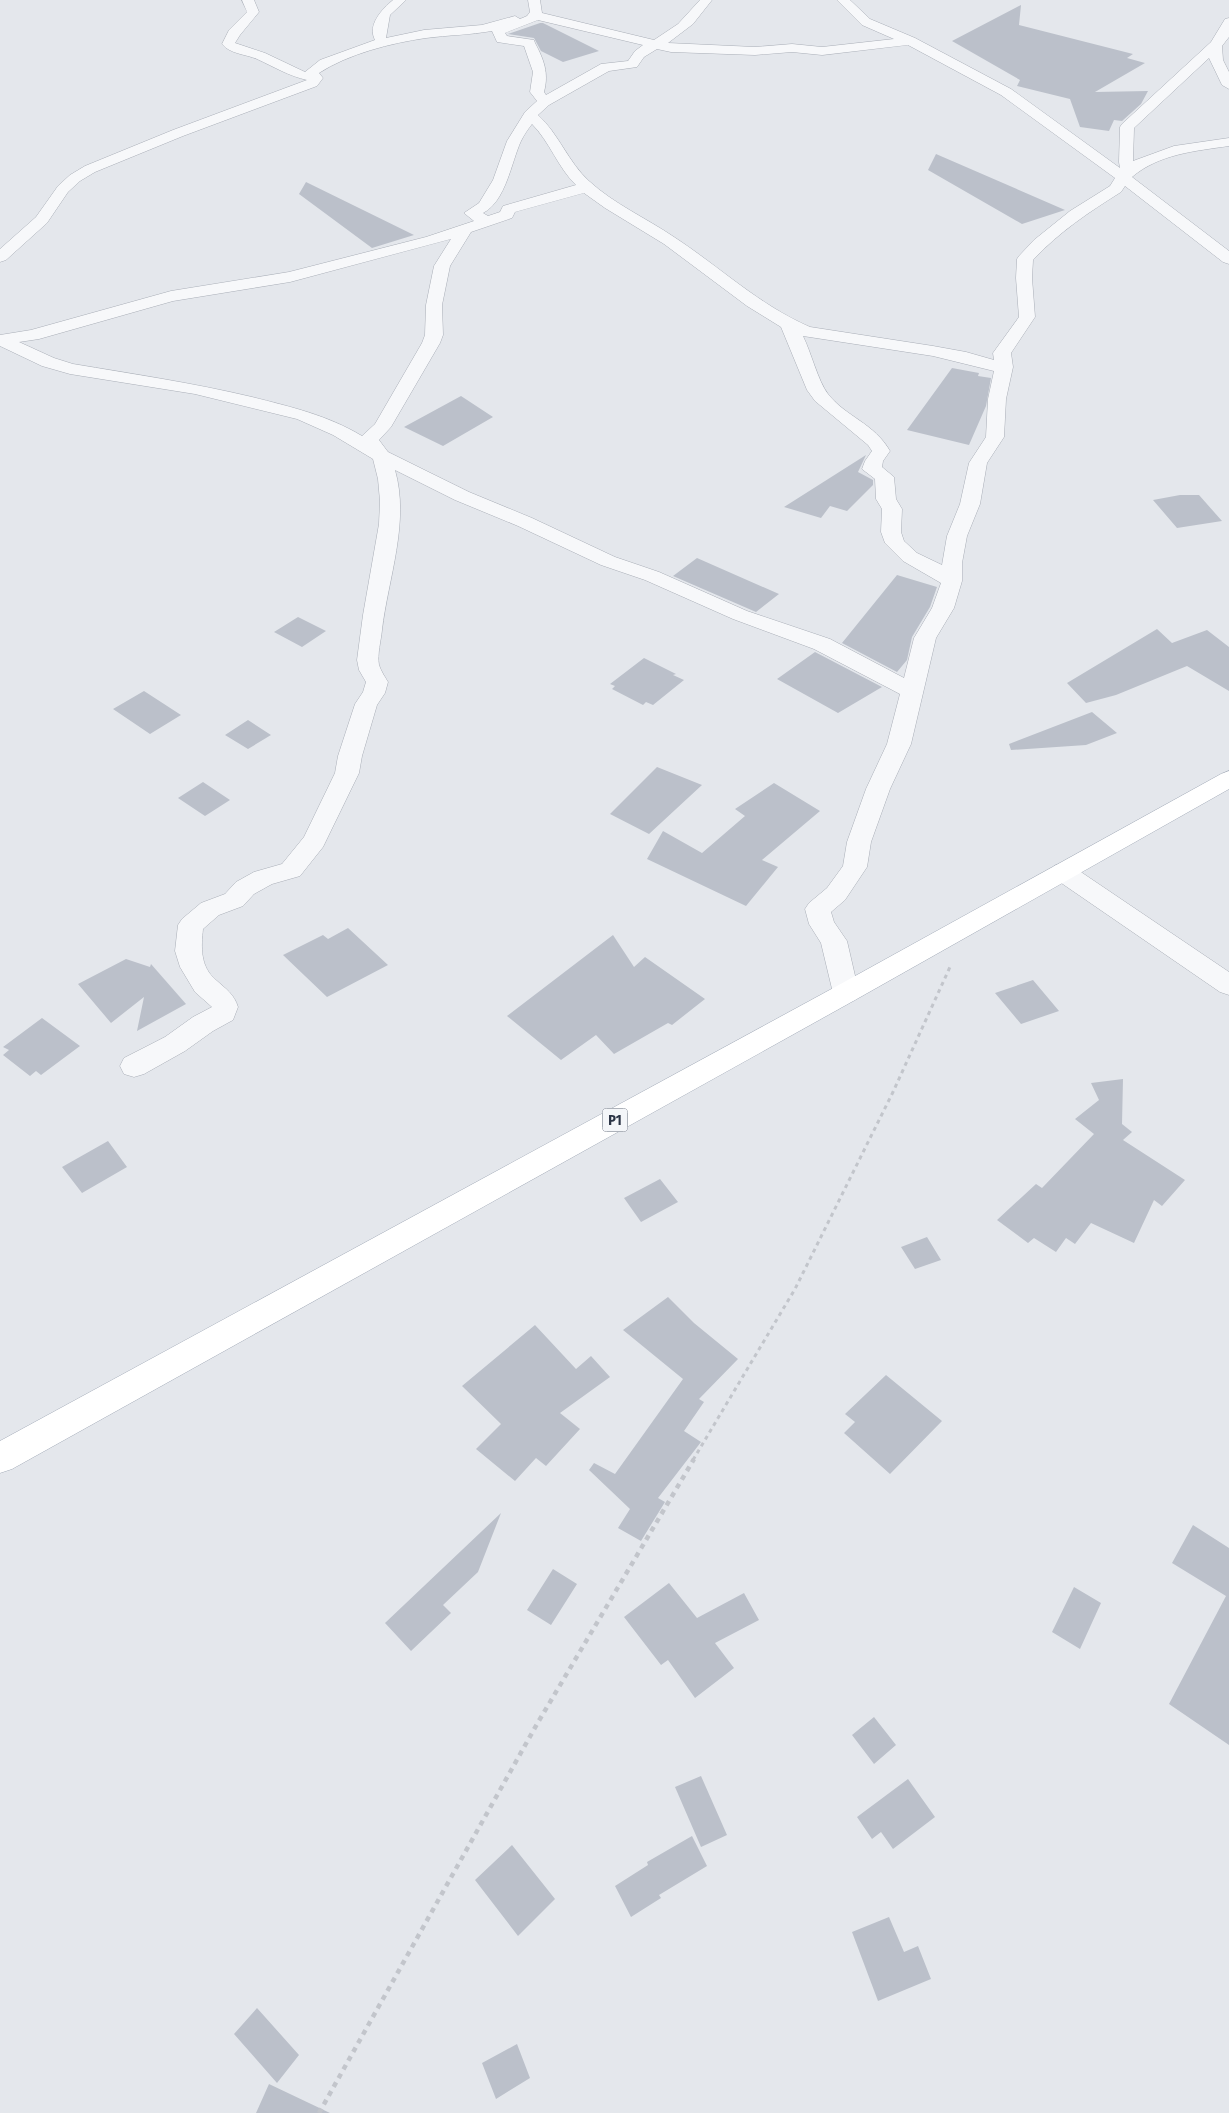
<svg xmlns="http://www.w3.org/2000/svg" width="1229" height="2113" viewBox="0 0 1229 2113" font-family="'Fira Sans Condensed',sans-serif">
<rect width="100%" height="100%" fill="#e4e7ec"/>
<path fill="#bbc0ca" d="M 1021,5 L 1019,25 L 1133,54 L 1127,58 L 1145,63 L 1095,92 L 1148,91 L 1141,104 L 1122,121 L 1114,120 L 1109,131 L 1080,127 L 1070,99 L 1017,86 L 1020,80 L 952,41 Z
M 540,23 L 543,23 L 599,51 L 563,62 L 541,51 L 534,38 L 508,34 Z
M 936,154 L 1065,210 L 1022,224 L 928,170 Z
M 306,182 L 414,235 L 372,248 L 299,194 Z
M 952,368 L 979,373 L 978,376 L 991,378 L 986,406 L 969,445 L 907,430 Z
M 461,396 L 493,417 L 443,446 L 404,427 Z
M 866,455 L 858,472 L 873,480 L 873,485 L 847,511 L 830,506 L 821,518 L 784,507 Z
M 1180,495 L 1199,495 L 1222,521 L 1177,528 L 1153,500 Z
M 697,558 L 779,594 L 756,612 L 673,576 Z
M 897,575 L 937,587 L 930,607 L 912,637 L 907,660 L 897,672 L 842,643 Z
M 298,617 L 326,631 L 302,647 L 274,632 Z
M 1157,629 L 1172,643 L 1207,630 L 1229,647 L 1229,691 L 1187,666 L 1116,695 L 1086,703 L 1067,683 Z
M 815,652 L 882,687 L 838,713 L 777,679 Z
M 644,658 L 676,674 L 673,675 L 684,680 L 653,705 L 646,702 L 643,705 L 612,689 L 615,686 L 610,684 Z
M 144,691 L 181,715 L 150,734 L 113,709 Z
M 1092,712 L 1117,733 L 1086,745 L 1011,750 L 1009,744 Z
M 248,720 L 271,735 L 248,749 L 225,735 Z
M 657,767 L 702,785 L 649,834 L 610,814 Z
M 203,782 L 230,800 L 205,816 L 178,798 Z
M 774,783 L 820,811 L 762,860 L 778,867 L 746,906 L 647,859 L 663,831 L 702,853 L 745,816 L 735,809 Z
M 348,928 L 388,965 L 327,997 L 283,955 L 323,935 L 328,939 Z
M 613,935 L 634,967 L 645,957 L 705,999 L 672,1025 L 668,1023 L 614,1054 L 596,1035 L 561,1060 L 507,1016 Z
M 126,959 L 150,967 L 151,964 L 186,1004 L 137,1031 L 144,997 L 111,1023 L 78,984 Z
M 1033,980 L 1059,1011 L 1021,1024 L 995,993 Z
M 42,1018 L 80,1046 L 41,1075 L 36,1071 L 30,1076 L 3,1055 L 9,1050 L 3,1047 Z
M 1123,1079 L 1122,1124 L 1132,1132 L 1123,1140 L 1185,1180 L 1162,1206 L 1154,1200 L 1134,1243 L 1091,1223 L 1075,1244 L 1066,1238 L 1056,1252 L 1034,1238 L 1028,1243 L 997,1220 L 1036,1184 L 1042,1188 L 1094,1134 L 1075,1119 L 1099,1100 L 1091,1083 Z
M 108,1141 L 127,1167 L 82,1193 L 62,1167 Z
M 660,1179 L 678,1202 L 641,1222 L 624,1198 Z
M 927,1237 L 941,1260 L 915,1269 L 901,1247 Z
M 668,1297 L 694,1323 L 738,1359 L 699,1399 L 704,1402 L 684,1431 L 701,1442 L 658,1498 L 665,1502 L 641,1541 L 618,1528 L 630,1509 L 589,1470 L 594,1463 L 615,1474 L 683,1379 L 623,1330 Z
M 535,1325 L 576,1369 L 591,1356 L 610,1377 L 560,1413 L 580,1429 L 546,1466 L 536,1458 L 515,1481 L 476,1449 L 501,1424 L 462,1386 Z
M 886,1375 L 942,1421 L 890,1474 L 844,1433 L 855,1422 L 845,1414 Z
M 501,1513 L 478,1572 L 443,1605 L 451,1613 L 411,1651 L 385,1623 Z
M 1193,1525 L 1229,1548 L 1229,1745 L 1169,1704 L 1226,1596 L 1172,1563 Z
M 553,1569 L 577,1584 L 551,1625 L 527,1610 Z
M 669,1583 L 697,1618 L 744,1593 L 759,1620 L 715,1643 L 734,1668 L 695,1698 L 668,1660 L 661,1665 L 624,1617 Z
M 1074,1587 L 1101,1603 L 1080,1649 L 1052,1632 Z
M 874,1717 L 896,1745 L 874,1764 L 852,1735 Z
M 701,1776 L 727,1835 L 701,1847 L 675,1787 Z
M 908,1779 L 935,1817 L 893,1849 L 881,1832 L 872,1839 L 857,1817 Z
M 692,1836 L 707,1866 L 659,1895 L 661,1898 L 631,1917 L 615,1886 L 648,1865 L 647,1862 Z
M 512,1845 L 555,1899 L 518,1936 L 475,1880 Z
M 889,1917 L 904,1952 L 918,1946 L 931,1979 L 878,2001 L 852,1932 Z
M 257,2008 L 299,2055 L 277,2083 L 234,2034 Z
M 517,2044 L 530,2078 L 496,2099 L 482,2063 Z
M 269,2084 L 330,2113 L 256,2113 Z"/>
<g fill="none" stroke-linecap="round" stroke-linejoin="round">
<defs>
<path id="street" d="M 242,0 L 254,0 L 259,12 L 240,35 L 235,43 L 265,53 L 305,72 L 320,60 L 375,40 C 367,25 382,9 393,0 L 406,0 L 390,15 L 386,38 L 424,30 L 482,25 L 515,16 L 520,19 L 527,16 L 530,12 L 528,0 L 540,0 L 542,13 L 654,40 L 678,24 L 700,0 L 712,0 L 693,24 L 668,43 L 755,47 L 792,44 L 822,47 L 894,39 L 862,25 L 837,0 L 850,0 L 870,19 L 915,38 L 1011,89 L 1120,168 L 1119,162 L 1120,127 L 1122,124 L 1211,42 L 1225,19 L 1229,18 L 1229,37 L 1222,46 L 1223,60 L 1229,72 L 1229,89 L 1222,85 L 1209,58 L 1134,128 L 1133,161 L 1174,146 L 1229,138 L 1229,146 C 1195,151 1159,154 1132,177 L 1229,251 L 1229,264 L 1223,262 L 1125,186 L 1121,192 C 1089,212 1059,232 1033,260 L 1032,278 L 1035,317 L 1011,353 L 1013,367 L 1006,399 L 1004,437 L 987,463 L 980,504 L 967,536 L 962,563 L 962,581 L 954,608 L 936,638 L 911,744 L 890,789 L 871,842 L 867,867 L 845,900 L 831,912 L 834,922 L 847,941 L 859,993 L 855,1000 L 846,1003 L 837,1000 L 833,993 L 821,943 L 809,924 L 805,909 L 809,903 L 827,888 L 843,866 L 847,842 L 866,789 L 887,744 L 900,694 L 814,649 L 733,619 L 645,580 L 601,565 L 518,526 L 455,500 L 395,470 C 410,522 388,579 382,630 C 381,641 377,654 379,665 C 381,671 385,677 388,682 L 385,693 L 377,705 L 362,756 L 359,773 L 323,847 L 300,876 L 272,884 L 254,894 L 243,906 L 219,915 L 203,929 C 201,947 200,967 216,980 C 226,989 234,994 238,1007 L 233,1020 L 213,1031 L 185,1051 L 144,1074 L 134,1077 L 124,1074 L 120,1066 L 124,1058 L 165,1037 L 193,1017 L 212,1007 L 195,992 L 180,967 L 175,951 L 178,925 L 182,919 L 201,903 L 225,894 L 236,882 L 254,872 L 282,864 L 304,837 L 335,773 L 338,756 L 355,704 L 363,692 L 366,682 L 359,670 L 357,660 L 363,615 L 379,524 L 380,501 L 378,479 L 373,459 L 333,435 L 297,419 L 195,394 L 70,374 L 42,366 L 0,346 L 0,335 L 31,330 L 171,291 L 289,272 L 426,237 L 474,221 L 464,213 L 479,203 L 493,180 L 507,141 L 525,112 L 537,101 L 530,92 L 533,72 L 524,46 L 497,42 L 492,31 C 470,35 448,35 426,38 C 391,43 348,54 319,73 L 323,78 L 317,86 L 183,136 L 95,172 L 80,181 L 68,192 L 47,223 L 6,260 L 0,262 L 0,249 L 36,217 L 58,186 L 70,175 L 85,166 L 173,130 L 307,80 C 289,76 274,67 257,59 C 245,54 230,54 222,44 L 229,30 L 247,12 ZM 538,20 L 643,45 L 635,51 L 628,61 L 601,64 L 546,95 L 544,92 C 549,73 544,60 535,43 L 534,40 L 507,36 L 505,33 ZM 908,45 L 1001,95 L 1115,178 L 1110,186 L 1070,211 L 1034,240 L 1019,256 L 1017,259 L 1016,278 L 1019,317 L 993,353 L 994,360 L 966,352 L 933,346 L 810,327 C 759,305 720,267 674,237 C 646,218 614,204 589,181 C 568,162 559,134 538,115 L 549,105 L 609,71 L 637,67 L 644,57 L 657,49 L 671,52 L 755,55 L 792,52 L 822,55 ZM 532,124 C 550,142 558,168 576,185 L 503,206 L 500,212 L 488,216 L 483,213 C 506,201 511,163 521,141 C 524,135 528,129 532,124 ZM 584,193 L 605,208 L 664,244 L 747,306 L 781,327 L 807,390 L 815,401 L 868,445 L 872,451 L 865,461 L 862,469 L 875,479 L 876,499 L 882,509 L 881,532 L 885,543 L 903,561 L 941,583 L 932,608 L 914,638 L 904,678 L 830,639 L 747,611 L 659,572 L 615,557 L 532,518 L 469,492 L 388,452 L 379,440 L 391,427 L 440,343 L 443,335 L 442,305 L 450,266 L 471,232 L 512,218 L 515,212 ZM 451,239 L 434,266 L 426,305 L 425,335 L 422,343 L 375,424 L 362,436 C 327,415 291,407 252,397 C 193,383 133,374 73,364 L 54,358 L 19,342 L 39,339 L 173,301 L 290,282 ZM 803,336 L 933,356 L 994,371 L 988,399 L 986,437 L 969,463 L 960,504 L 947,536 L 942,565 L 917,553 L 904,541 L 901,532 L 902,509 L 896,499 L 894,477 L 882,467 L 883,461 L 890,451 C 874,423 846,417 828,394 C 818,381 811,352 803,336 Z
M 1063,863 L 1072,866 L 1229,972 L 1229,995 L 1220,992 L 1054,878 L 1051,872 L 1054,866 Z"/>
<path id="primary" d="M 1229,771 L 1229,789 L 855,1000 L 12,1469 L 0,1473 L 0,1441 L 837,986 L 1221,774 Z"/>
</defs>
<use href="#street" stroke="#a9aeb7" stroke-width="1"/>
<use href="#primary" stroke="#a3abb8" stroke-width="1"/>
<path stroke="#c2c5cb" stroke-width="3" stroke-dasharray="4 4" stroke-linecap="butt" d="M 693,1460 L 795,1289 L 893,1092 L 950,967"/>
<path stroke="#c2c5cb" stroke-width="4.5" stroke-dasharray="5 5" stroke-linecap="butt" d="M 319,2113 L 537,1724 L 694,1459"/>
<use href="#street" fill="#f7f8fa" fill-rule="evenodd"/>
<use href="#primary" fill="#fff" fill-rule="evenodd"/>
</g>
<g text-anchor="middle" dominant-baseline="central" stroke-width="4" stroke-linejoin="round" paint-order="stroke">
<rect fill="#f4f6f9" stroke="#676e7b" stroke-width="1" x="602.5" y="1108.5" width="25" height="23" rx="4"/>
<g font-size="14" font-weight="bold" fill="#2b3445">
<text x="615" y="1120">P1</text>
</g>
</g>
</svg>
